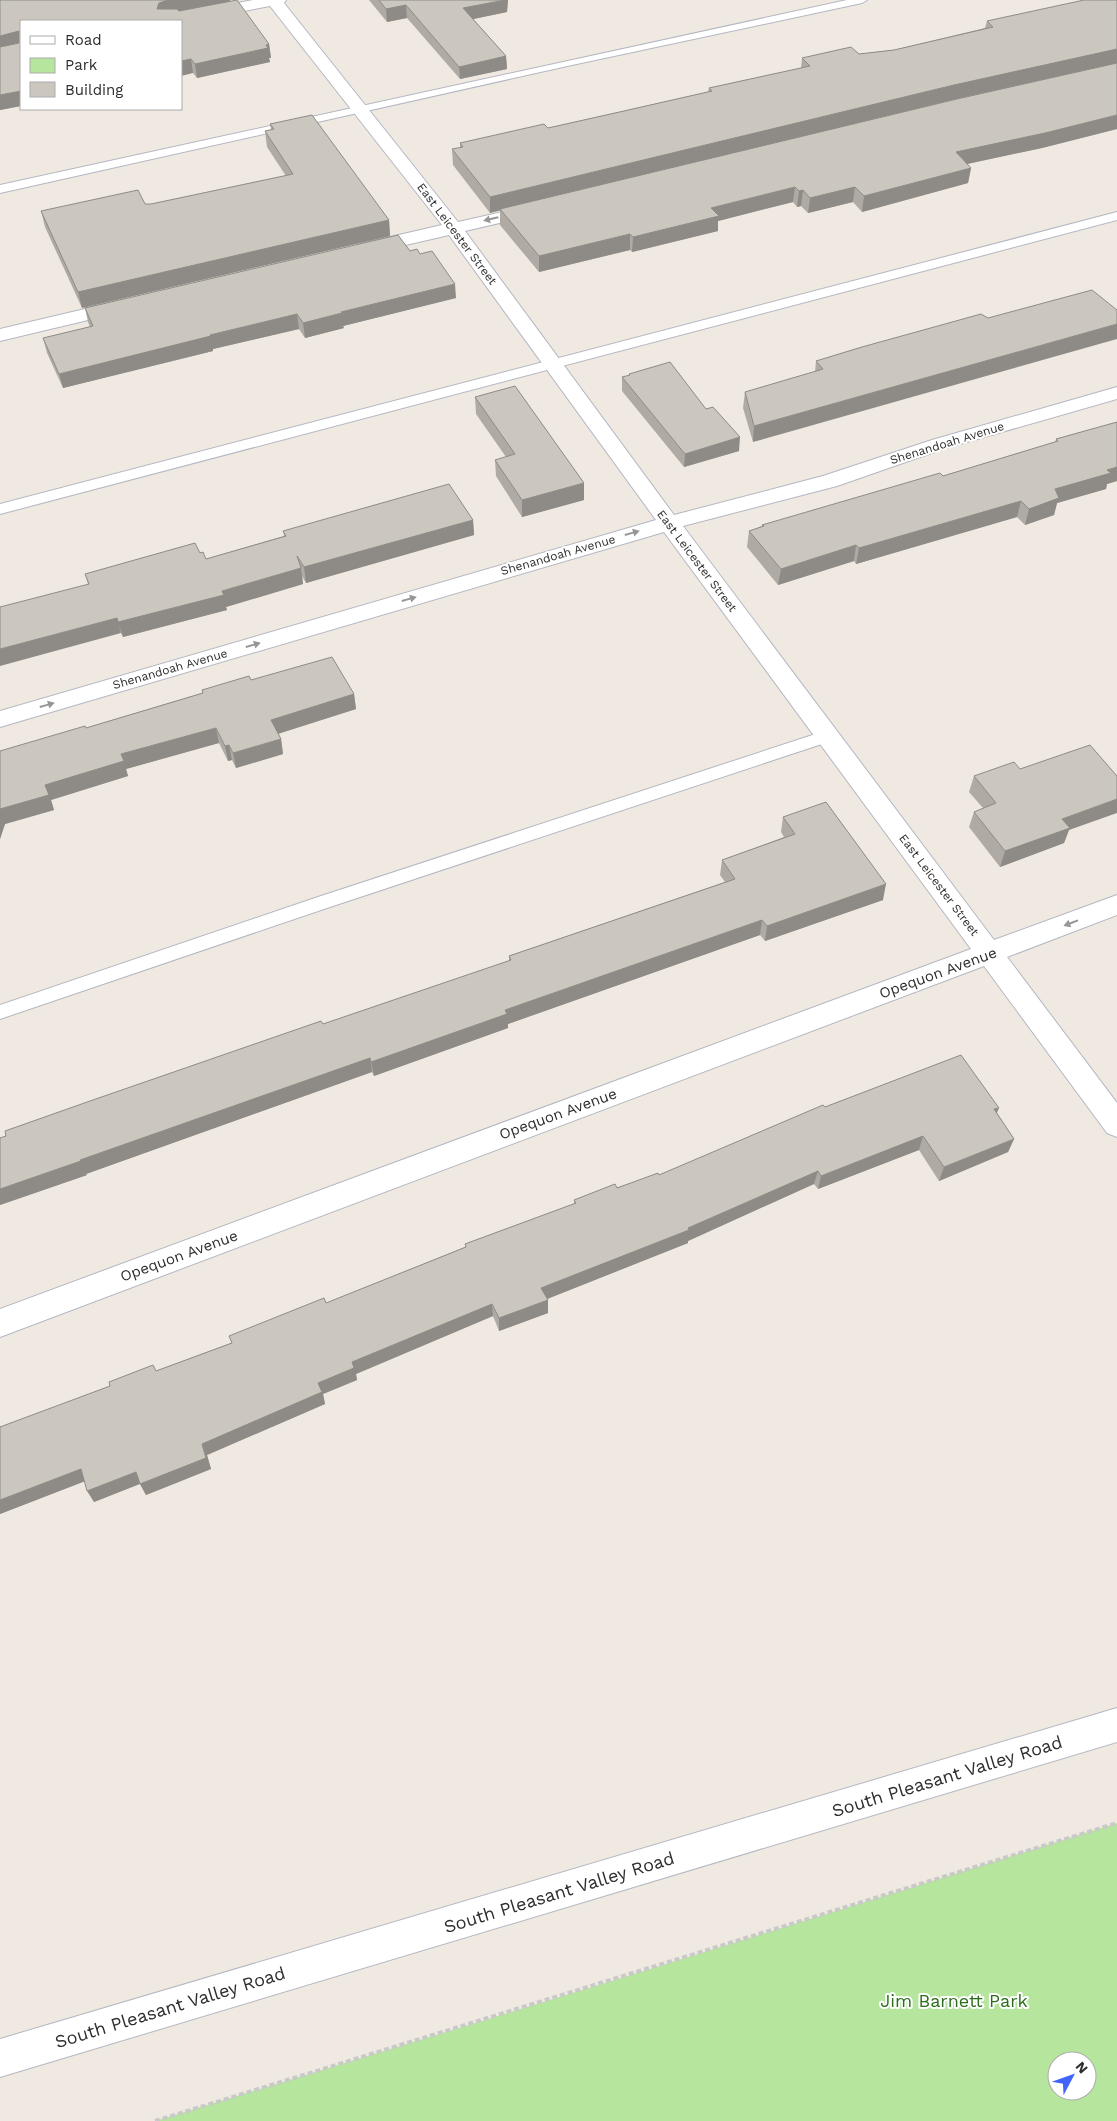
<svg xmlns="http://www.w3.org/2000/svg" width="1117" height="2121" viewBox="0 0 1117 2121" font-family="'Work Sans',sans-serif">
<rect width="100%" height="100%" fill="#efe9e1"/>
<path fill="#b6e59e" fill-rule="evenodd" d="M 1117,1823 L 1117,2121 L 155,2121 L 589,1988 ZM 1057,2061 L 1087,2061 L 1087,2091 L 1057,2091 Z"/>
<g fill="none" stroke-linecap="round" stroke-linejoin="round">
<defs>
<path id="service" d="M 847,0 L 867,0 L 862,3 L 572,65 L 0,193 L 0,185 Z
M 1117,212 L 1117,220 L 0,514 L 0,504 Z
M 828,730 L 834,732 L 836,736 L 834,740 L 330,907 L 0,1019 L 0,1005 L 318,897 Z"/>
<path id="minor" d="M 253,0 L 286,0 L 284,3 L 458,222 L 537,204 L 543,205 L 546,209 L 543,213 L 465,231 L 674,515 L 823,476 L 932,440 L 1117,387 L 1117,399 L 946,448 L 837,486 L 683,526 L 994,940 L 1117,895 L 1117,915 L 1007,957 L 1117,1103 L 1117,1137 L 1107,1133 L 984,966 L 0,1337 L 0,1309 L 971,949 L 664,532 L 0,727 L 0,711 L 656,520 L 449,235 L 367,254 L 360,252 L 358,248 L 360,244 L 442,225 L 270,6 L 181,23 L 181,21 L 161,21 L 163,18 L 169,16 Z
M 123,300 L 130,302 L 133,306 L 130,310 L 0,341 L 0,329 Z"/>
<path id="secondary" d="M 1117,1708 L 1117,1742 L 0,2077 L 0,2039 Z"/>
</defs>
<use href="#service" stroke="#b4b7c1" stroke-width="2"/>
<use href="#minor" stroke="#b4b7c1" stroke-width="2"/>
<use href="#secondary" stroke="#b4b7c1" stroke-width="2"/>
<path stroke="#c9c9c9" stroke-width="4" stroke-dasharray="5 3" stroke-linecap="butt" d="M 155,2121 L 1117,1823"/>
<use href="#service" fill="#fff" fill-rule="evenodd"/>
<use href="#minor" fill="#fff" fill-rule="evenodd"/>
<use href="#secondary" fill="#fff" fill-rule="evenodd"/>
</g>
<path fill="#afaba4" d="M 0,0 L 231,1 L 269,44 L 271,58 L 269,58 L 270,62 L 197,78 L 193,73 L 21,21 L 21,106 L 0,110 Z
M 369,0 L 508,0 L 507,12 L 473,19 L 506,56 L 507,69 L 460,79 L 407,18 L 387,22 Z
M 1117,0 L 1117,129 L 1042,148 L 967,164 L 971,168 L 968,183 L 862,212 L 853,202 L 808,213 L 801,206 L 797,207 L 793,202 L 718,221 L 718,231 L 632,252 L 630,250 L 539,272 L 500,225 L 500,210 L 490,213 L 453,165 L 452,149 L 460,148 L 460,143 L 548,128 L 708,92 L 709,88 L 801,68 L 802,58 L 859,54 L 894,50 L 985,28 L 987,21 Z
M 270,124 L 389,220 L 390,236 L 82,308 L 45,227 L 41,211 L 151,204 L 286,176 L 267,147 L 265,131 L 271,130 Z
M 410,251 L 456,298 L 343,326 L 344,328 L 305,338 L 299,329 L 213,349 L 213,351 L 63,388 L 47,353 L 43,338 L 90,327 L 88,322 L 85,308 Z
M 862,347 L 753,442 L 743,408 L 745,392 L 815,372 L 816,361 Z
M 629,374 L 739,451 L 684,467 L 622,391 L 622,377 L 629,376 Z
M 475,397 L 584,483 L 584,500 L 522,517 L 496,476 L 495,460 L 506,457 L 476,414 Z
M 1117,422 L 1117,481 L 1107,484 L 1106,489 L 1057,503 L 1054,515 L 1025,525 L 1017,517 L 856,564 L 854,561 L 778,585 L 747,547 L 749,531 L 762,526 L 762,525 L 943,476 L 1055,442 L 1056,439 Z
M 473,520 L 474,535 L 306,583 L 302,576 L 303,584 L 226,607 L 227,610 L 123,637 L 121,633 L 88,584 L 85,574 L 200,553 L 206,559 L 284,536 L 283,531 Z
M 251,680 L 354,694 L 356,709 L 278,734 L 281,739 L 283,754 L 236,768 L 232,760 L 228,761 L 219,743 L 126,769 L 128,776 L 51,800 L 54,810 L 5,824 L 0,839 L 0,751 L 86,728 L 202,693 L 202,690 Z
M 974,776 L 1069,830 L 1064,843 L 1000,867 L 969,827 L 974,812 L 983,808 L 969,792 Z
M 783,817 L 883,900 L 765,941 L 760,935 L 508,1024 L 508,1028 L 374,1076 L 372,1072 L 86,1174 L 87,1175 L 0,1205 L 323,1024 L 509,961 L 509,956 L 725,882 L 720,875 L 722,860 L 784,837 L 781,832 Z
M 825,1107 L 997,1113 L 1014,1139 L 1008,1152 L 939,1181 L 919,1150 L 818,1189 L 814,1184 L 688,1241 L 688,1243 L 547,1299 L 548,1300 L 548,1313 L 499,1331 L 493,1316 L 356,1374 L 357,1380 L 323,1394 L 325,1404 L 207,1455 L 211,1469 L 146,1495 L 140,1484 L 94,1502 L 85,1481 L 0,1514 L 0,1427 L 156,1371 L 231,1343 L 465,1247 L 465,1244 L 574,1204 L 574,1200 L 659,1175 Z"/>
<path fill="#8e8b86" d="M 168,0 L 230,0 L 231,2 L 168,14 L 157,9 L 159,3 Z
M 505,0 L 508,0 L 507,12 L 464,21 L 463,8 Z
M 406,5 L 407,18 L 387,22 L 386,9 Z
M 19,31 L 21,45 L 0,50 L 0,36 Z
M 269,44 L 271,58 L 269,58 L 270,62 L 197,78 L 195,64 Z
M 1117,49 L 1117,63 L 951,100 L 490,213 L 490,197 L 954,85 Z
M 506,56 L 507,69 L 460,79 L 459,67 Z
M 191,59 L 193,73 L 181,76 L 181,61 Z
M 21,91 L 21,106 L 0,110 L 0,95 Z
M 1117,115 L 1117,129 L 1042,148 L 953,167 L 956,152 Z
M 971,168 L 968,183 L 862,212 L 864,196 Z
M 795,187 L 793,202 L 718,221 L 718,231 L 632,252 L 633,237 L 711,208 Z
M 855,187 L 853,202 L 808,213 L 810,198 Z
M 803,190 L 801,206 L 797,207 L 799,191 Z
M 389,220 L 390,236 L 82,308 L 78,292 Z
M 630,234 L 630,250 L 539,272 L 539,256 Z
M 455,284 L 456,298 L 343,326 L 344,328 L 305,338 L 303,323 L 341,312 Z
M 297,314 L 299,329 L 213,349 L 213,351 L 63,388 L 59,374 L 210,335 Z
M 1117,324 L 1117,339 L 753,442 L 754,426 Z
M 740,437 L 739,451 L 684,467 L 685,454 Z
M 1117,467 L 1117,481 L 1107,484 L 1106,489 L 1057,503 L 1054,515 L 1025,525 L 1029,509 L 1055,489 Z
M 584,483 L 584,500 L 522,517 L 522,500 Z
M 1021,501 L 1017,517 L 856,564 L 859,548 Z
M 473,520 L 474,535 L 306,583 L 304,567 Z
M 856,545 L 854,561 L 778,585 L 781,569 Z
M 301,568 L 303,584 L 226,607 L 227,610 L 123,637 L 118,622 Z
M 117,618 L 121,633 L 0,666 L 0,649 Z
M 354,694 L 356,709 L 274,735 L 271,720 Z
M 216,728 L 219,743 L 126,769 L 128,776 L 51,800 L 54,810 L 5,824 L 0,839 L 0,809 L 45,785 L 121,754 Z
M 281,739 L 283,754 L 236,768 L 233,753 Z
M 229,745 L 232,760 L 228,761 L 225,746 Z
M 1117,799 L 1117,813 L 1069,830 L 1064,843 L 1000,867 L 1005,851 L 1062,819 Z
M 886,884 L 883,900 L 765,941 L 767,926 Z
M 762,920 L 760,935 L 508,1024 L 508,1028 L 374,1076 L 371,1062 L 505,1010 Z
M 370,1058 L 372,1072 L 86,1174 L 87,1175 L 0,1205 L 0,1189 L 80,1160 Z
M 999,1108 L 993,1122 L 994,1109 Z
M 923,1136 L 919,1150 L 818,1189 L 821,1176 Z
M 1014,1139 L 1008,1152 L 939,1181 L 944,1167 Z
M 818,1171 L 814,1184 L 688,1241 L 688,1243 L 542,1301 L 541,1288 L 688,1228 Z
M 548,1300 L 548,1313 L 499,1331 L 499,1318 Z
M 492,1304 L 493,1316 L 356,1374 L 357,1380 L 323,1394 L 325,1404 L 207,1455 L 211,1469 L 146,1495 L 140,1484 L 202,1444 L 318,1383 L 352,1362 Z
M 81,1469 L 88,1480 L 0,1514 L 0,1500 Z
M 136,1472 L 142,1483 L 94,1502 L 87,1491 Z"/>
<path fill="#cbc7bf" stroke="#8e8b86" d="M 0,0 L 168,0 L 159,3 L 157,9 L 177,9 L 179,11 L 237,0 L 269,44 L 266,45 L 268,48 L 195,64 L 191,59 L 181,61 L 181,21 L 21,21 L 21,91 L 0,95 L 0,47 L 19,43 L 19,31 L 0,36 Z
M 379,0 L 505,0 L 463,8 L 506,56 L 459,67 L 406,5 L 386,9 Z
M 1084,0 L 1117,0 L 1117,49 L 954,85 L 490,197 L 452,149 L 463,147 L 460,143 L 544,124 L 548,128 L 615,113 L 712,91 L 709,88 L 810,66 L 802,58 L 851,47 L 859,54 L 894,50 L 993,27 L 987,21 Z
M 1117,63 L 1117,115 L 1045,133 L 956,152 L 971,168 L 864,196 L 855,187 L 810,198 L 803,190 L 799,191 L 795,187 L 711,208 L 719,216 L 633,237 L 630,234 L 539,256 L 500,209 L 957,99 Z
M 312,115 L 389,220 L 78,292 L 41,211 L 138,190 L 145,204 L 151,204 L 293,174 L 265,131 L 274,129 L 270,124 Z
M 398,235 L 410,251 L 417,249 L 420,254 L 432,251 L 455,284 L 341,312 L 342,313 L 303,323 L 297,314 L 210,335 L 211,336 L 59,374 L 43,338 L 93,326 L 85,308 Z
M 1092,290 L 1117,310 L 1117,324 L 754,426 L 745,392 L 823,369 L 816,361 L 862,347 L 981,314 L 988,318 Z
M 670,362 L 706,409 L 713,407 L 740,437 L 685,454 L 622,377 L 630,375 L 629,374 Z
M 515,386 L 584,483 L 522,500 L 495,460 L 515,454 L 475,397 Z
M 1117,422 L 1117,467 L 1107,470 L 1111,473 L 1055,489 L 1059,498 L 1029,509 L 1021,501 L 859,548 L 856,545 L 781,569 L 749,531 L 764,526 L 762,525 L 940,473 L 943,476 L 1058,441 L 1056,439 Z
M 449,484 L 473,520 L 304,567 L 297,556 L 301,568 L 222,591 L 224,595 L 118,622 L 117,618 L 0,649 L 0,607 L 89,584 L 85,574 L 195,543 L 200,553 L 203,552 L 206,559 L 286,536 L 283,531 Z
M 332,657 L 354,694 L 271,720 L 281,739 L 233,753 L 229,745 L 225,746 L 216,728 L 121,754 L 124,761 L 45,785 L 49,795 L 0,809 L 0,751 L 85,726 L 86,728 L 203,693 L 202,690 L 249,676 L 251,680 Z
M 1090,745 L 1117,776 L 1117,799 L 1062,819 L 1070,828 L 1005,851 L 974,812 L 996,803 L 974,776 L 1014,762 L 1020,769 Z
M 826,802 L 886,884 L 767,926 L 762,920 L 505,1010 L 507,1014 L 371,1062 L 370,1058 L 80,1160 L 81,1161 L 0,1189 L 0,1138 L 6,1136 L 5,1131 L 90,1101 L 321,1021 L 323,1024 L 511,960 L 509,956 L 735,879 L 722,860 L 795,834 L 783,817 Z
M 961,1055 L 999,1108 L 994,1109 L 1014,1139 L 944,1167 L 923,1136 L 821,1176 L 818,1171 L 688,1228 L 689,1230 L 541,1288 L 548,1300 L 499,1318 L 492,1304 L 352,1362 L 354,1368 L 318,1383 L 322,1392 L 202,1444 L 206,1458 L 140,1484 L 136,1472 L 87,1491 L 81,1469 L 0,1500 L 0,1427 L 110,1386 L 109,1382 L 153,1365 L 156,1371 L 232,1343 L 229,1336 L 324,1298 L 326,1303 L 466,1247 L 465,1244 L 576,1203 L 574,1200 L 615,1184 L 617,1188 L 658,1173 L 659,1175 L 823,1105 L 825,1107 Z"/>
<defs><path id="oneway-solid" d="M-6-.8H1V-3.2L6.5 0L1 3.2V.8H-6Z" transform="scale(1.25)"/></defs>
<g fill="#969696">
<use href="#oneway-solid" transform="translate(491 219) rotate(167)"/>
<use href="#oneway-solid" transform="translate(632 533) rotate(-16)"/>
<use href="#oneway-solid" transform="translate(409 599) rotate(-16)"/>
<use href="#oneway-solid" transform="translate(253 645) rotate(-16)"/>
<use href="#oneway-solid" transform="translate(47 705) rotate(-16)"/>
<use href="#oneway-solid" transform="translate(1071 923) rotate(159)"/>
</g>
<g text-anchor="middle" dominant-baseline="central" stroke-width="4" stroke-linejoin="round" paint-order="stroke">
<g font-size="12" fill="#2e2e2e" stroke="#fff">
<text transform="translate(457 234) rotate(53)">East Leicester Street</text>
<text transform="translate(947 443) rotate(-17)">Shenandoah Avenue</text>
<text transform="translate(558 555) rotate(-16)">Shenandoah Avenue</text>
<text transform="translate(697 561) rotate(53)">East Leicester Street</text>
<text transform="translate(170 669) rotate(-16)">Shenandoah Avenue</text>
<text transform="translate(939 885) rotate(53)">East Leicester Street</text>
</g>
<g font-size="15" fill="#2e2e2e" stroke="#fff">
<text transform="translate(938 973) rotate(-20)">Opequon Avenue</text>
<text transform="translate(558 1114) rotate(-20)">Opequon Avenue</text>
<text transform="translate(179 1256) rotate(-20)">Opequon Avenue</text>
</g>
<g font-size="18" fill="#2e2e2e" stroke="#fff">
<text transform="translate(947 1776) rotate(-17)">South Pleasant Valley Road</text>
<text transform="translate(559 1892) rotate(-17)">South Pleasant Valley Road</text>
<text transform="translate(170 2007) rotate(-17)">South Pleasant Valley Road</text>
</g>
<g font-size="18" fill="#2c6e1b" stroke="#fff">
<text x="954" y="2000">Jim Barnett Park</text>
</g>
</g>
<rect x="20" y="20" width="162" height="90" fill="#ffffff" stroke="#ababab"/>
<rect x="30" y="36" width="25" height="8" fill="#ffffff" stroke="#ababab"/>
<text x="65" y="45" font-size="15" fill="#2e2e2e">Road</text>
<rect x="30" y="58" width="25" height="15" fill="#b6e59e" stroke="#ababab"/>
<text x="65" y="70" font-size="15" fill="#2e2e2e">Park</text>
<rect x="30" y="82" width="25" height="15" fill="#cbc7bf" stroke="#ababab"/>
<text x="65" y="95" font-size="15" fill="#2e2e2e">Building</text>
<g transform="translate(1072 2076) rotate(49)"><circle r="24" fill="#ffffff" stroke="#ababab"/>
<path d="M0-4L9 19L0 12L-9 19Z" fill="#4264fb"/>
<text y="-8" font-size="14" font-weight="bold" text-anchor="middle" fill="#2e2e2e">N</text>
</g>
</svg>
